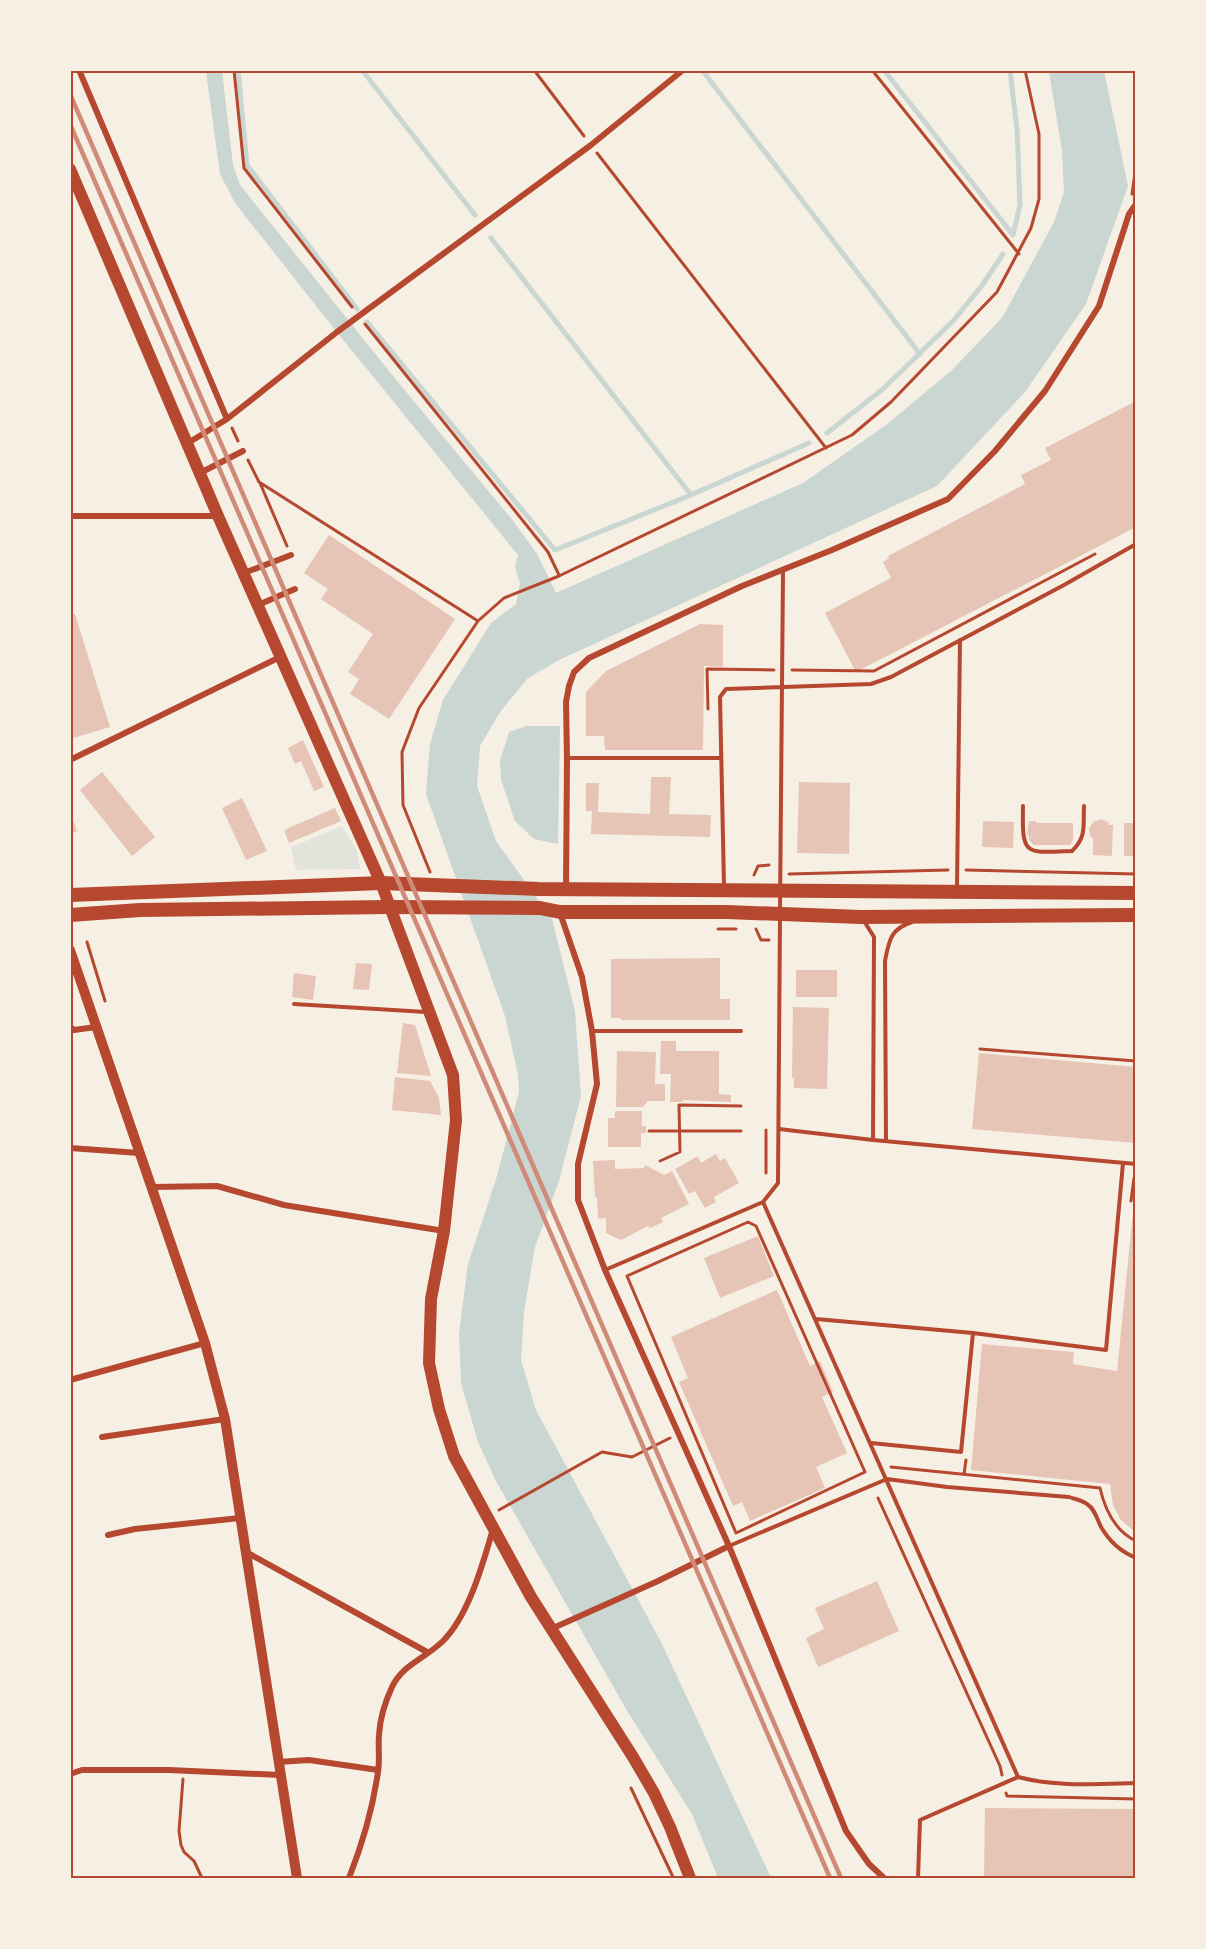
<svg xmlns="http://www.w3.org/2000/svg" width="1206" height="1949" viewBox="0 0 1206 1949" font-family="Raleway,sans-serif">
<rect width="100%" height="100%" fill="#f6efe4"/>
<path fill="#e2e4dc" d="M 342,826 L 357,851 L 360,869 L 296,870 L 291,847 Z"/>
<path fill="#c9d6d2" d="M 206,71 L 222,71 L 233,165 L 240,185 L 393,376 L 514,522 L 537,554 L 556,593 L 803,483 L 886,425 L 951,371 L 1002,318 L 1054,222 L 1064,192 L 1062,151 L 1049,71 L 1104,71 L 1128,186 L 1086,304 L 1025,392 L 937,486 L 559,660 L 528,678 L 500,712 L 480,746 L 477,786 L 496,841 L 552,919 L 575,1011 L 581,1096 L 559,1181 L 535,1247 L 524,1312 L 521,1360 L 536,1410 L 662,1644 L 771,1878 L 718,1878 L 692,1814 L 626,1709 L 496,1481 L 478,1442 L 461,1383 L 459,1334 L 468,1264 L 497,1176 L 519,1092 L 518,1075 L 505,1016 L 426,794 L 430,744 L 443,700 L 491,623 L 516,604 L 520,583 L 515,567 L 518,555 L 332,326 L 235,203 L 220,174 Z
M 527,726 L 560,726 L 558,844 L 534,839 L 515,821 L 501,780 L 500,761 L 509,732 Z"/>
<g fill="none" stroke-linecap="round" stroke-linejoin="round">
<path stroke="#c9d6d2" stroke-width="5" d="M 238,70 L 247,165 L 357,309
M 362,70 L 475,215
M 702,70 L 920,354
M 884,70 L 1013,235
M 1010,70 L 1017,130 L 1020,205 L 1013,235
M 367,322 L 555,550 L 691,495 L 491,238
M 827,433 L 883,389 L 954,320 L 983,284 L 1003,254
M 691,495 L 809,443"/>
</g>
<path fill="#e6c5b7" d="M 1136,401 L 1136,527 L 856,672 L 825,613 L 891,578 L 883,562 L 889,558 L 888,556 L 1025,484 L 1021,475 L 1051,460 L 1045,448 Z
M 329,535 L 455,619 L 389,719 L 350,694 L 359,679 L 348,672 L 373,634 L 321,599 L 328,589 L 304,573 Z
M 75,614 L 110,727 L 70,739 L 70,615 Z
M 700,624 L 723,625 L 723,667 L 704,666 L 703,750 L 605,750 L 604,736 L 586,736 L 586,692 L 606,671 Z
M 303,740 L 324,787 L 314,791 L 301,761 L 295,764 L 288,748 Z
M 102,772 L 155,837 L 132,856 L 80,790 Z
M 651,777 L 671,777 L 669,814 L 711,815 L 710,837 L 591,834 L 592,811 L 586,811 L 586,783 L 599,783 L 598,812 L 650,814 Z
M 799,782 L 850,783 L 849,854 L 797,853 Z
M 242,798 L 267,851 L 246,860 L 222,808 Z
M 335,808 L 341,821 L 289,843 L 284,830 Z
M 70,813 L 77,831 L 70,834 Z
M 1101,819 L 1108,822 L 1109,825 L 1113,825 L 1112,856 L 1093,855 L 1093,839 L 1090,836 L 1089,829 L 1093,822 Z
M 983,821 L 1014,822 L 1013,848 L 982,847 Z
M 1029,821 L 1036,821 L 1036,823 L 1073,823 L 1073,840 L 1070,845 L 1034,845 L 1029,840 L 1029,836 L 1027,834 Z
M 1124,823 L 1136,823 L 1136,856 L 1124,856 Z
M 720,958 L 720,999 L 730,999 L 730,1020 L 621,1020 L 621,1018 L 611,1018 L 611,959 Z
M 356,963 L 372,964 L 369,990 L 353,989 Z
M 796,970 L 837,970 L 837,997 L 796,997 Z
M 294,973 L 316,976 L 313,1000 L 292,997 Z
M 793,1007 L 829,1008 L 827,1089 L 794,1088 L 794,1078 L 792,1078 Z
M 403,1023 L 415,1025 L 431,1076 L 397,1073 Z
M 661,1041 L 676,1041 L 676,1051 L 719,1051 L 719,1094 L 731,1095 L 731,1102 L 683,1100 L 683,1102 L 670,1102 L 671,1074 L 660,1074 Z
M 617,1051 L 656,1052 L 655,1084 L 665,1084 L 665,1101 L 648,1101 L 643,1107 L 616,1107 Z
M 979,1053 L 1136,1067 L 1136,1143 L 972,1129 Z
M 395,1077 L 430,1081 L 439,1098 L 441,1115 L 392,1110 Z
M 615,1111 L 642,1111 L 642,1126 L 646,1126 L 646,1133 L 641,1133 L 641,1147 L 608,1147 L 608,1118 L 615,1118 Z
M 716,1154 L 720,1161 L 725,1158 L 739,1183 L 714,1197 L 716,1202 L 705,1208 L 695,1191 L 689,1194 L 675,1169 L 698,1156 L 701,1163 Z
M 615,1160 L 615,1169 L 644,1168 L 645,1165 L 664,1175 L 672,1171 L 689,1204 L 661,1218 L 663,1222 L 650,1228 L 648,1226 L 621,1240 L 606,1233 L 606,1218 L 598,1219 L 597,1197 L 595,1197 L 593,1161 Z
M 1134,1202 L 1136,1202 L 1136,1533 L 1120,1519 L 1113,1505 L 1110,1484 L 971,1470 L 982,1344 L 1074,1352 L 1073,1364 L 1117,1371 Z
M 758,1236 L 774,1276 L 720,1298 L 704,1258 Z
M 777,1290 L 810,1366 L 820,1361 L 833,1392 L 822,1397 L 847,1453 L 816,1467 L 825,1488 L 750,1521 L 742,1502 L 733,1506 L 679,1382 L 688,1378 L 671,1337 Z
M 877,1581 L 899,1631 L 818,1667 L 806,1638 L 824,1629 L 815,1608 Z
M 985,1808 L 1136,1809 L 1136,1878 L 984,1878 Z"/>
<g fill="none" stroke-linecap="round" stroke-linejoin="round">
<path stroke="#b5482f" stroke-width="3" d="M 234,70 L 244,168 L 352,307
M 534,70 L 584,136
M 872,70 L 1019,254
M 597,153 L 826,448
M 1132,194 L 1136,166
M 365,324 L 548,552 L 559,575
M 232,428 L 238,441
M 248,460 L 259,482 L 478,621
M 260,483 L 287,546
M 792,670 L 874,671 L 1095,554
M 708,709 L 707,669 L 774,670
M 966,870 L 1136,874
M 430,872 L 403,805 L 402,752 L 419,708 L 478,621 L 504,598 L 559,576 L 852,435 L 891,402 L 997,292 L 1031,228 L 1039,199 L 1039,134 L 1025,70
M 789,874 L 948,870
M 754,875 L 758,866 L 769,865
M 718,929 L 736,929
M 756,929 L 761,940 L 769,940
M 87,942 L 105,1001
M 980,1049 L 1136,1061
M 766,1130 L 766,1173
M 649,1131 L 741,1131
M 660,1161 L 680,1152 L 679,1105 L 741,1106
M 1131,1201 L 1134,1178 L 1136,1178
M 748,1222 L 756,1226 L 865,1472 L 736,1533 L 627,1276 Z
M 891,1467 L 1100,1488 C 1105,1510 1115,1531 1136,1541
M 964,1474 L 966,1460
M 878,1498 L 1000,1766 L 1002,1775
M 499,1510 L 602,1452 L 632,1457 L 670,1438
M 183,1779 L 179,1831 L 181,1845 L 184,1852 L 194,1861 L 202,1878
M 631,1788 L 673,1877
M 1006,1793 L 1007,1796 L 1136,1799"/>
<path stroke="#b5482f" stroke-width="4" d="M 567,758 L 720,758
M 1023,806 C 1022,856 1024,853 1072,851 C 1087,837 1083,825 1084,806
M 724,886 L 720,697 L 726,689 L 871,684 L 891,677 L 1064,585 L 1136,544
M 957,887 L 960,640
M 780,910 L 783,571
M 864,921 L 874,937 L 873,1140
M 294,1004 L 426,1012
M 593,1031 L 741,1031
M 779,1129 L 873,1140 L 1136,1164
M 886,1141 L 885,961 C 889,941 890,929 912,922
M 763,1202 L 1018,1777
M 605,1270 L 763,1202 L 778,1183 L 780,917
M 816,1319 L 973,1333 L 1106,1350 L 1123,1163
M 871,1443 L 961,1452 L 973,1333
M 729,1546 L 887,1479 L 947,1487 L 1069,1497 C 1074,1499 1082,1500 1087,1504 C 1095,1509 1097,1519 1101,1527 C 1110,1542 1120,1551 1136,1558
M 918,1878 L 920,1820 L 1018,1777 C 1056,1787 1096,1784 1136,1783"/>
<path stroke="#b5482f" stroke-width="6" d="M 79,70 L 227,419
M 188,443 L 227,419 L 337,332 L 591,145 L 683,70
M 200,473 L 243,451
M 70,516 L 218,516
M 244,573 L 291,555
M 258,605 L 295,589
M 70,760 L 280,657
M 566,889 L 567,758 L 566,702 L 569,686 L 574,672 L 589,658 L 742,586 L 832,550 L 948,499 L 995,451 L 1045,391 L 1099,306 L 1129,214 L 1136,204
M 560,913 L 582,977 L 592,1031 L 597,1084 L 578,1164 L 578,1200 L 605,1270 L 729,1546 L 846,1831 L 869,1864 L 884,1878
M 70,1027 L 74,1030 L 96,1027
M 70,1148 L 139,1153
M 152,1187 L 217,1186 L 284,1205 L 444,1231
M 70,1380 L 205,1343
M 102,1437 L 225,1419
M 108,1535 L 135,1529 L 240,1518
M 246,1552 L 427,1652
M 551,1629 L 658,1581 L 729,1546
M 278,1762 L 309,1760 L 378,1770
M 70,1774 L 82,1770 L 169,1770 L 280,1775
M 349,1878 C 362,1845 373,1807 378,1772 C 380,1760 378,1747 379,1735 C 380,1718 385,1702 392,1687 C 403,1664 426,1658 443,1641 C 469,1615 483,1563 493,1529"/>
<path stroke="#b5482f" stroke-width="10" d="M 70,950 L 205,1343 L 225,1419 L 297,1878"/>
<path stroke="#b5482f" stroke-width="12" d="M 70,169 L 218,516 L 381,883 L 453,1075 L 456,1120 L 444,1231 L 431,1299 L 429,1363 L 439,1409 L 454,1456 L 531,1597 L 633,1757 L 654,1793 L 670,1827 L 690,1878"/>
<path stroke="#b5482f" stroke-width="14" d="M 70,895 L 381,883 L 539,889 L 1136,893
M 70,915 L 140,910 L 389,907 L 540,908 L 560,912 L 726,912 L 861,917 L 1136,915"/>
<path stroke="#cf8b77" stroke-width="4.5" d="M 70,94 L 841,1878
M 70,124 L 830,1878"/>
</g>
<rect width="1206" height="1949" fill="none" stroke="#f6efe4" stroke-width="144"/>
<rect x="72" y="72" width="1062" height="1805" fill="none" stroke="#b5482f" stroke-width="2"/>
</svg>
